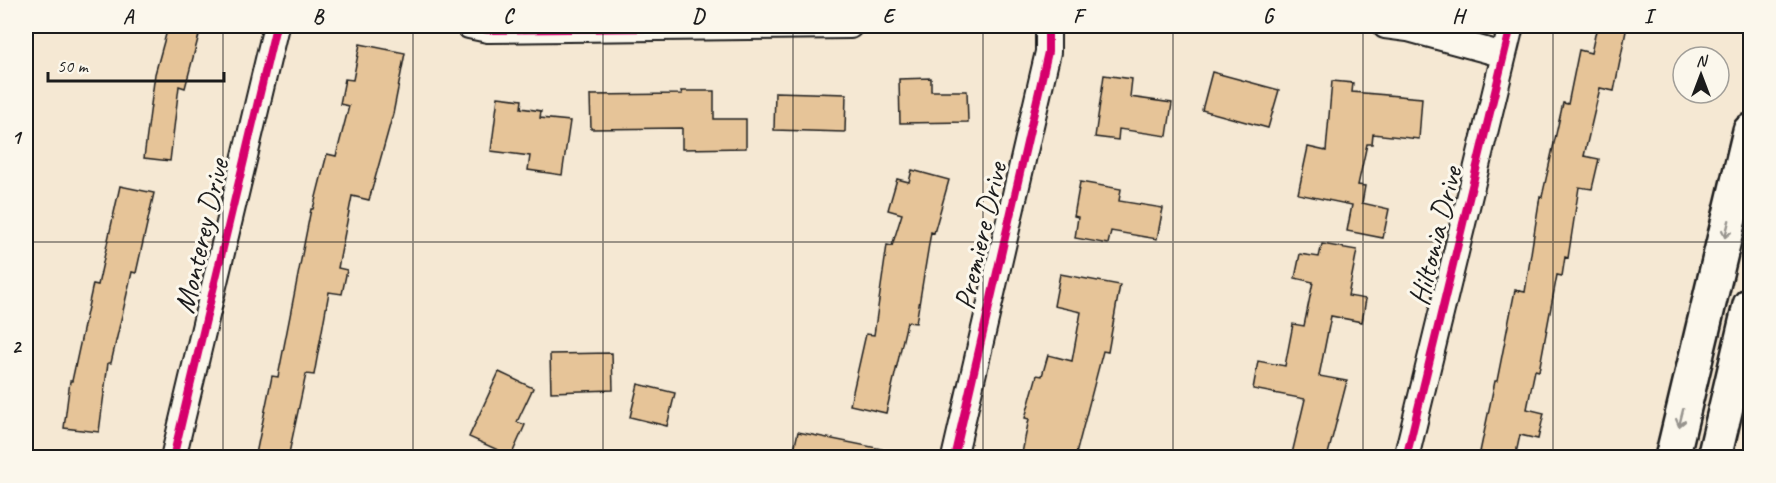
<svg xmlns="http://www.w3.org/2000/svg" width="1776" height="483" viewBox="0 0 1776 483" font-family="Caveat,sans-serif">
<rect width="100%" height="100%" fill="#f5e8d3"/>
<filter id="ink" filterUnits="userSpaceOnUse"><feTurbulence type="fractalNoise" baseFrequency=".0167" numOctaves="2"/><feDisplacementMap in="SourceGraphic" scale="12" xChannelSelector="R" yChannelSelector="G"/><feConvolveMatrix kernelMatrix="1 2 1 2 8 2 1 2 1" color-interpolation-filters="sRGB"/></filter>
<g filter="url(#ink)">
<path fill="#e6c498" stroke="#1c1c1c" stroke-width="1.5" d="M 1597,26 L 1627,26 L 1614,91 L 1600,88 L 1584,156 L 1599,159 L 1592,189 L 1579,187 L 1568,258 L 1565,257 L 1562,276 L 1557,275 L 1539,371 L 1535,370 L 1527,409 L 1544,413 L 1538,439 L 1520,435 L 1515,458 L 1480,452 L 1495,381 L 1497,381 L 1515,290 L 1525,292 L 1540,196 L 1542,197 L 1563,103 L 1568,104 L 1579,50 L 1591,53 Z
M 168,27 L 199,35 L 185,88 L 179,86 L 170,161 L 144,158 L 155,74 Z
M 360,44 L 405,53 L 393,114 L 369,200 L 352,196 L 338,268 L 347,270 L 342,294 L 329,292 L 314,375 L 306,374 L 288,458 L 272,458 L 256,454 L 272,376 L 278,377 L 311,209 L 313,209 L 327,154 L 336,156 L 349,106 L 340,104 L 345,79 L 353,80 Z
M 1212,72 L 1279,90 L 1268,128 L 1202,110 Z
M 1104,75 L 1132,79 L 1130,97 L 1172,103 L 1167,136 L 1119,129 L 1118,140 L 1095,137 Z
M 931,78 L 931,91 L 967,91 L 968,122 L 900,123 L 899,79 Z
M 1332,81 L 1353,83 L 1352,92 L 1422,98 L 1419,139 L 1373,134 L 1372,144 L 1367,144 L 1358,185 L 1365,186 L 1362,203 L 1389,209 L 1383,238 L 1347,231 L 1352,205 L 1298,194 L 1308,147 L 1326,151 Z
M 681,91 L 714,91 L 714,119 L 746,119 L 746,148 L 682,149 L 682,128 L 591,129 L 590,95 L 682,94 Z
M 775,92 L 846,94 L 845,132 L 774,130 Z
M 498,97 L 522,100 L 521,108 L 541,111 L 540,118 L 570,121 L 562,175 L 528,170 L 530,156 L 491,151 Z
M 912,170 L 949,180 L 934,233 L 931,232 L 916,323 L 907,322 L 886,413 L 850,405 L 866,334 L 874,335 L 887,245 L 892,246 L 902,214 L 888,210 L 897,179 L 909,182 Z
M 1080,182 L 1121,189 L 1119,201 L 1163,208 L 1157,239 L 1111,231 L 1108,244 L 1075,238 L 1078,217 L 1074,216 Z
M 120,186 L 154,193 L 136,273 L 132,272 L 111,363 L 108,363 L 99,432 L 64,428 L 70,381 L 72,381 L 93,284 L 98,285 Z
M 1322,244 L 1357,250 L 1348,296 L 1366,299 L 1362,322 L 1331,316 L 1319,376 L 1347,381 L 1327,458 L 1291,458 L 1305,399 L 1253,389 L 1258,361 L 1285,366 L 1293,324 L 1304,326 L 1313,282 L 1295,278 L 1300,254 L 1319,257 Z
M 1060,274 L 1120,285 L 1108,352 L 1103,351 L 1075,458 L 1021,458 L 1029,419 L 1025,418 L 1037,375 L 1042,376 L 1048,355 L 1072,361 L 1081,312 L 1054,306 Z
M 612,353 L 613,390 L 551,392 L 550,354 Z
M 499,372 L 533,388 L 517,422 L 525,425 L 511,456 L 469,437 Z
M 638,384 L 675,393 L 667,426 L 630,417 Z
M 798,432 L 882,449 L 881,458 L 792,458 Z"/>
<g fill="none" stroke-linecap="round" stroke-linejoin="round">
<defs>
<path id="street" d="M 469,26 L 488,30 L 850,26
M 1385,26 L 1408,29 L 1504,55
M 173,458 L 276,26
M 954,458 L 1048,52 L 1048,26
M 1406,458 L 1511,26"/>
<path id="primary" d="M 1672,458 L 1750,131
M 1714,458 L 1750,305"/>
</defs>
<use href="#street" stroke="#1c1c1c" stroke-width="28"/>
<use href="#primary" stroke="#1c1c1c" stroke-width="38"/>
<use href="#street" stroke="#fbf7ec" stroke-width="24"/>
<use href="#primary" stroke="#fbf7ec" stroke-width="33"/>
<defs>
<path id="cycleway" d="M 469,26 L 488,30 L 850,26
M 173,458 L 276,26
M 954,458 L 1048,52 L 1048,26
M 1406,458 L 1511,26"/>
</defs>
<use href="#cycleway" stroke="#fbf7ec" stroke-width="11"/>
<use href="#cycleway" stroke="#d6006c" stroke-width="8"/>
</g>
<defs><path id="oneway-shaft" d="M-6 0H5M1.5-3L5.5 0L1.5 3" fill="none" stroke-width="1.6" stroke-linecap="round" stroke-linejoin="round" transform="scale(1.5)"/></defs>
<g stroke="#97948e">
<use href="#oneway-shaft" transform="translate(1727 229) rotate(104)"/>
<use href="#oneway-shaft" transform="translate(1681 418) rotate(104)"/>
</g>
</g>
<path fill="none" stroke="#1c1c1c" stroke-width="1.5" stroke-opacity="0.55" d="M 223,26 L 223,458M 413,26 L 413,458M 603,26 L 603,458M 793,26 L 793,458M 983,26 L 983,458M 1173,26 L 1173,458M 1363,26 L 1363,458M 1553,26 L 1553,458M 26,242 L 1750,242"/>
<g text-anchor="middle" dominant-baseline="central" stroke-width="6" stroke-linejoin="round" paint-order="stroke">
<g font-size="30" fill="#1c1c1c" stroke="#fbf7ec">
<text transform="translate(201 236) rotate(-77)">Monterey Drive</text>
<text transform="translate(980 236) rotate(-77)">Premiere Drive</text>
<text transform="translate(1435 236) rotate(-76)">Hiltonia Drive</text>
</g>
</g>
<rect width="1776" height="483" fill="none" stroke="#fbf7ec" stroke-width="66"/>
<g transform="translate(1701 75)"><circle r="28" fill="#fbf7ec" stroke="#a29f99" stroke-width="1.5"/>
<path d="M0-4.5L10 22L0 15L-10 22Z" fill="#1c1c1c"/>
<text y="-9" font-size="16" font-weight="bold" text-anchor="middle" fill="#1c1c1c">N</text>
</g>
<path d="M48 72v9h176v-9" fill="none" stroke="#1c1c1c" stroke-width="3"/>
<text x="57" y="72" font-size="18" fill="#1c1c1c" stroke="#fbf7ec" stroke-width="4.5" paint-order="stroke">50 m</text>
<rect x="33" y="33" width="1710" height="417" fill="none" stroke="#1c1c1c" stroke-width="2"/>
<g font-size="20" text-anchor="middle" font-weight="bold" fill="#1c1c1c">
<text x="128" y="23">A</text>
<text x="318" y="23">B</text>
<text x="508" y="23">C</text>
<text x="698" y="23">D</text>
<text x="888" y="23">E</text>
<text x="1078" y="23">F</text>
<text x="1268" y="23">G</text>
<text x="1458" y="23">H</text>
<text x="1648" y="23">I</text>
<text x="16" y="144">1</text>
<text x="16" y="353">2</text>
</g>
</svg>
